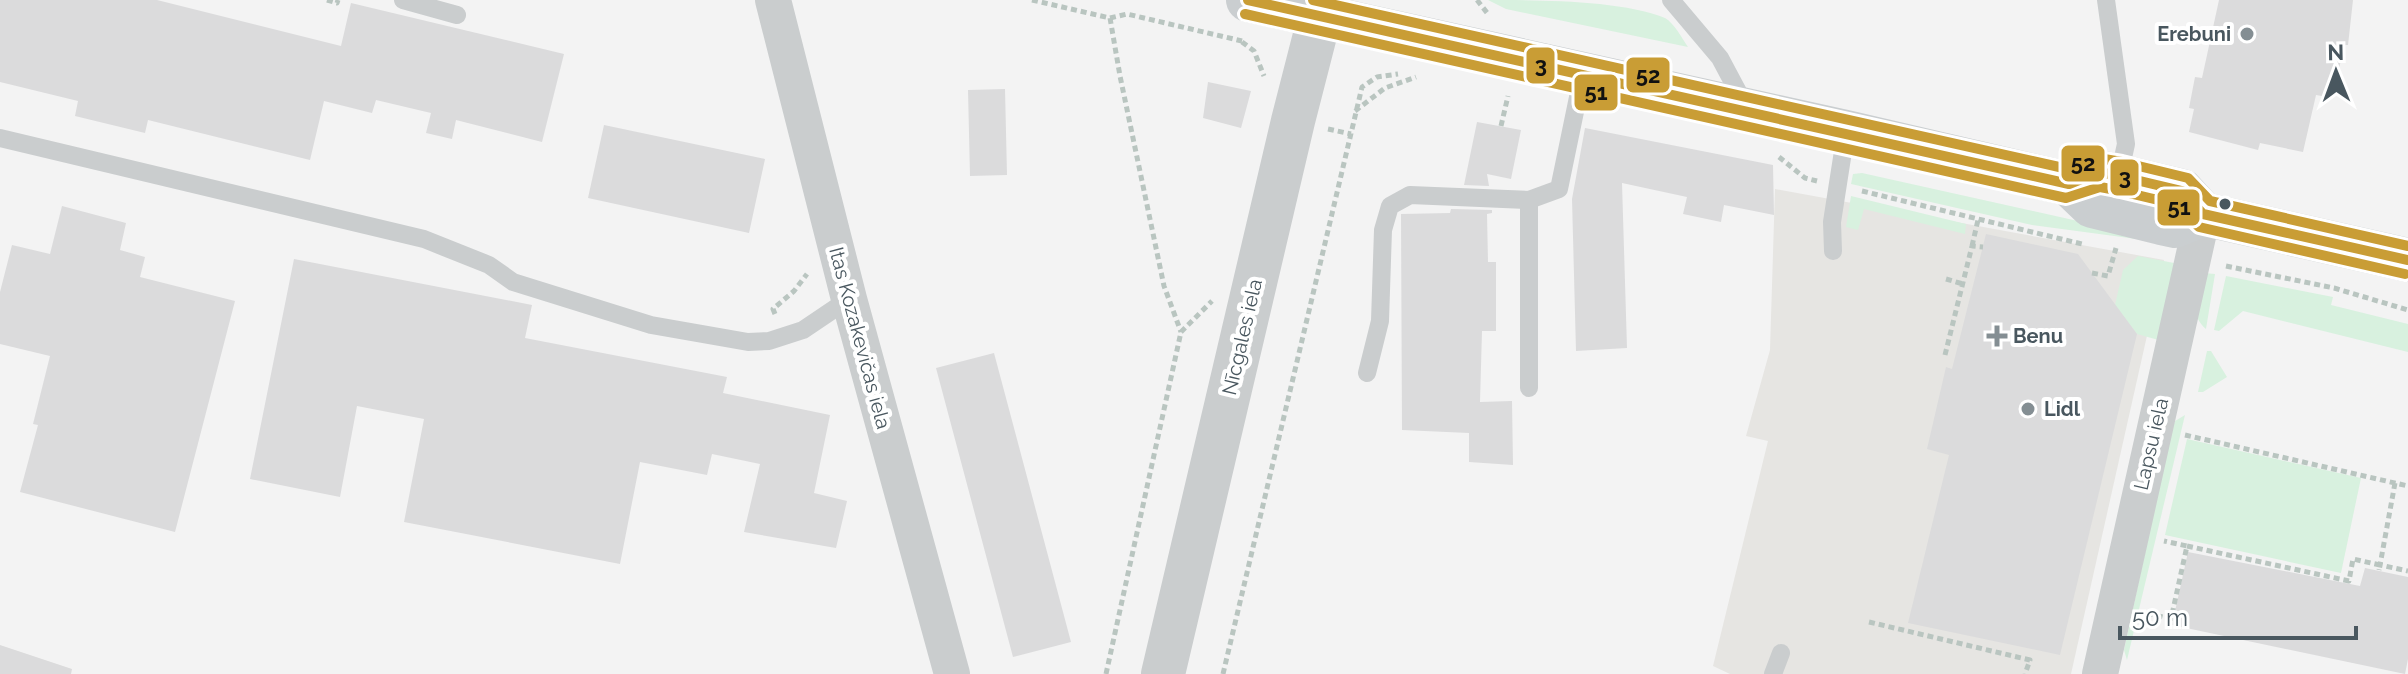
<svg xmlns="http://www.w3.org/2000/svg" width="2408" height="674" viewBox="0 0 2408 674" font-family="Raleway,sans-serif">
<rect width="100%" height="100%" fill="#f3f3f3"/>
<path fill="#e6e5e2" d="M 1775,189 L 2164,260 L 2071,674 L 1730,674 L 1713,666 L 1768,441 L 1746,436 L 1770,350 Z"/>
<path fill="#d8f1df" d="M 1488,0 C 1537,0 1622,0 1665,18 C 1674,23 1682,38 1688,47 L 1506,9 Z
M 1862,173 L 2145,236 L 2144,240 L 2032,225 L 1851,184 L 1853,174 Z
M 1851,196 L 1966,224 L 1965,234 L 1864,209 L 1858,230 L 1846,227 Z
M 2138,256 L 2174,263 L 2162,341 L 2137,334 L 2115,305 L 2123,270 Z
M 2204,273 L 2215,274 L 2206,329 C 2187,313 2198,293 2204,273 Z
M 2226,276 L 2333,297 L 2331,305 L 2408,324 L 2408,352 L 2243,311 L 2219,331 L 2214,330 Z
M 2207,351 L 2211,351 L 2227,377 L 2203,392 L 2198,392 Z
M 2185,415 L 2127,660 L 2124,650 L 2171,433 L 2175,421 Z
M 2187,439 L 2361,478 L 2341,573 L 2165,535 Z"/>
<path fill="#dbdbdc" d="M 0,0 L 157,0 L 341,46 L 351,3 L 564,54 L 542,142 L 456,120 L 452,139 L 426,133 L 431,113 L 376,100 L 372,113 L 324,101 L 310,160 L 148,120 L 145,133 L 75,116 L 78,101 L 0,82 Z
M 2219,0 L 2353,0 L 2348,45 L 2344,45 L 2333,98 L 2316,95 L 2303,152 L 2260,143 L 2258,150 L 2189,132 L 2194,109 L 2189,108 L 2195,77 L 2202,78 Z
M 1208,82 L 1251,91 L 1241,128 L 1203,118 Z
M 1005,89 L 1007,175 L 970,176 L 968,90 Z
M 1477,122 L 1521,130 L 1511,179 L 1487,174 L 1489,186 L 1464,185 Z
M 604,125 L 765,159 L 749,233 L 588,198 Z
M 1585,128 L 1773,165 L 1774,215 L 1724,205 L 1721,222 L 1683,214 L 1687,197 L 1622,183 L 1627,348 L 1576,351 L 1572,199 Z
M 62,206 L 126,223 L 120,250 L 145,257 L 140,277 L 235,301 L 175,532 L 20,492 L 38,425 L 33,424 L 50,356 L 0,344 L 0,292 L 12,245 L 50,254 Z
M 1451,209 L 1492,210 L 1492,213 L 1487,214 L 1488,262 L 1496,262 L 1496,331 L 1482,331 L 1480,402 L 1512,401 L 1513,465 L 1469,462 L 1469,433 L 1402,430 L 1401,214 L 1450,213 Z
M 1986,234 L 2078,254 L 2137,334 L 2060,655 L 1908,623 L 1949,455 L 1927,449 L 1946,367 L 1952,369 Z
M 294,259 L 532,305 L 525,338 L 727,377 L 723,393 L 830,415 L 814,493 L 847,501 L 836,548 L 744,532 L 760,464 L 712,454 L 707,475 L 640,462 L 620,564 L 404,522 L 424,419 L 357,406 L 340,497 L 250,479 Z
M 994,353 L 1071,642 L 1013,657 L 936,368 Z
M 2188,552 L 2360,586 L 2365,568 L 2408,577 L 2408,659 L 2405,674 L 2172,625 Z
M 0,645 L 72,669 L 71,674 L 0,674 Z"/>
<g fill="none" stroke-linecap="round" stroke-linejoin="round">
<path stroke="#b9c5c0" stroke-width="5" stroke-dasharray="6 4" stroke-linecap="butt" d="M 327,0 L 337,3 L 338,0
M 1032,0 L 1110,18 L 1127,14 L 1242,41
M 1477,0 L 1488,14
M 1110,18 L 1120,76 L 1164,286 L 1181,332
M 1242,42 L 1254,51 L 1264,76
M 1355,111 L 1385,88 L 1416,77
M 1501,126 L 1508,96
M 1328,129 L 1351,134
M 1779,157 L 1805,178 L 1817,181
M 1862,191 L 2082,244
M 1972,246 L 1978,220
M 2226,266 L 2334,288 L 2408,310
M 2092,273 L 2108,276 L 2116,248
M 1946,279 L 1963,284
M 775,314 L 773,309 L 794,291 L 807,274
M 1945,355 L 1972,246 L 1983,247
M 2185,435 L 2408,486
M 2395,483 L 2380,565 L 2408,571
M 2187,546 L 2349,581 L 2353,559 L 2380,565 L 2379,570
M 2147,613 L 2171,619 L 2187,546 L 2164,541
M 1869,622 L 2030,660 L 2025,674
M 1106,674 L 1181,332 L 1212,301
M 1223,674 L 1362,87 L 1377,77 L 1398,74"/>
<path stroke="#cacdce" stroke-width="18" d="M 403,0 L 457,15
M 1671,0 L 1720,58 L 1745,105
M 2106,0 L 2126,144 L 2119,176
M 0,138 L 424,239 L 489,265 L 513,282 L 651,325 L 748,342 L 769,341 L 803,330 L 849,299
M 1529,200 L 1529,388
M 1833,251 L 1832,222 L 1846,132
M 1367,373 L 1380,321 L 1383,230 L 1390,206 L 1410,195 L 1529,200 L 1559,189 L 1583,73
M 1773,674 L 1781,653"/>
<path stroke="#cacdce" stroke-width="36" d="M 773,0 L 849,299 L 952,674
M 2100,674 L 2203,214"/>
<path stroke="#cacdce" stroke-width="44" d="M 1163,674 L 1293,121 L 1324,0"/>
<path stroke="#caced0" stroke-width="44" d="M 1248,0 L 1846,132 L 2069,184 L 2092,206 L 2161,223 L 2175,226 L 2203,214
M 2069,184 L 2099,172 L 2119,176 L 2182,191 L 2203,214 L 2408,260"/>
<defs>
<path id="bus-1" d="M 1248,0 L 2069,184 L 2099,172 L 2119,176 L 2182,191 L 2203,214 L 2408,260"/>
<path id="bus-2" d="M 1245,14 L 2066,198 L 2100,187 L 2116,190 L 2175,204 L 2199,227 L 2405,274"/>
<path id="bus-3" d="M 1313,0 L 2068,169 L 2098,158 L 2122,162 L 2188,178 L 2210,201 L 2408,246"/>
</defs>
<use href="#bus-1" stroke="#fff" stroke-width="16"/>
<use href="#bus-2" stroke="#fff" stroke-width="16"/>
<use href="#bus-3" stroke="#fff" stroke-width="16"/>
<use href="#bus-1" stroke="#c99d35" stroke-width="10"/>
<use href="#bus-2" stroke="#c99d35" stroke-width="10"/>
<use href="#bus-3" stroke="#c99d35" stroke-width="10"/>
</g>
<g fill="#848e93" stroke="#fff" stroke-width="3">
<circle cx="2247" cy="34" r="8"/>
<path d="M1993 324h8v8h8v8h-8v8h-8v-8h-8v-8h8z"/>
<circle cx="2028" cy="409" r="8"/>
</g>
<circle fill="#49575f" stroke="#fff" stroke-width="3" cx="2225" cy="204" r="7"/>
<g text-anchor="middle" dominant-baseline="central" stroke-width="8" stroke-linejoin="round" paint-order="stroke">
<g font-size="20" font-weight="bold" fill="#49575f" stroke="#fff" text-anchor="start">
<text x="2231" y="34" text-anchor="end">Erebuni</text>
<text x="2013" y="336">Benu</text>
<text x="2044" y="409">Lidl</text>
</g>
<g font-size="20" fill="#49575f" stroke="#fff">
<text transform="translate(1242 337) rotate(-77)">Nīcgales iela</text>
<text transform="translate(860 338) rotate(75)">Itas Kozakevičas iela</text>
<text transform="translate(2151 444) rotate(-77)">Lapsu iela</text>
</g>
</g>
<g stroke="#fff" stroke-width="3">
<rect x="1525" y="46" width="31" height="39" rx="8" fill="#c99d35"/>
<rect x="1625" y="56" width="46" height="38" rx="8" fill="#c99d35"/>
<rect x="1573" y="73" width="46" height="39" rx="8" fill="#c99d35"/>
<rect x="2060" y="144" width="46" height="39" rx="8" fill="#c99d35"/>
<rect x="2109" y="158" width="31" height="39" rx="8" fill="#c99d35"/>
<rect x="2156" y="188" width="45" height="39" rx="8" fill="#c99d35"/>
</g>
<g font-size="22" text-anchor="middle" font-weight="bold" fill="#111">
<text x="1541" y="73">3</text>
<text x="1648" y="83">52</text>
<text x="1596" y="100">51</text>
<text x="2083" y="171">52</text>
<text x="2125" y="185">3</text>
<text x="2179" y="215">51</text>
</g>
<g transform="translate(2336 72) rotate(359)" stroke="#ffffff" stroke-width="6" paint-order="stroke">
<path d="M0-6L14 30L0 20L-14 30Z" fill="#49575f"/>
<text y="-12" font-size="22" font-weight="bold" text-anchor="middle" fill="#49575f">N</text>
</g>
<path d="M2120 626v12h236v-12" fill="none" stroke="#49575f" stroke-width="4"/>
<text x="2132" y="626" font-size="24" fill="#49575f" stroke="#ffffff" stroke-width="6" paint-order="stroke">50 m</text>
</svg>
